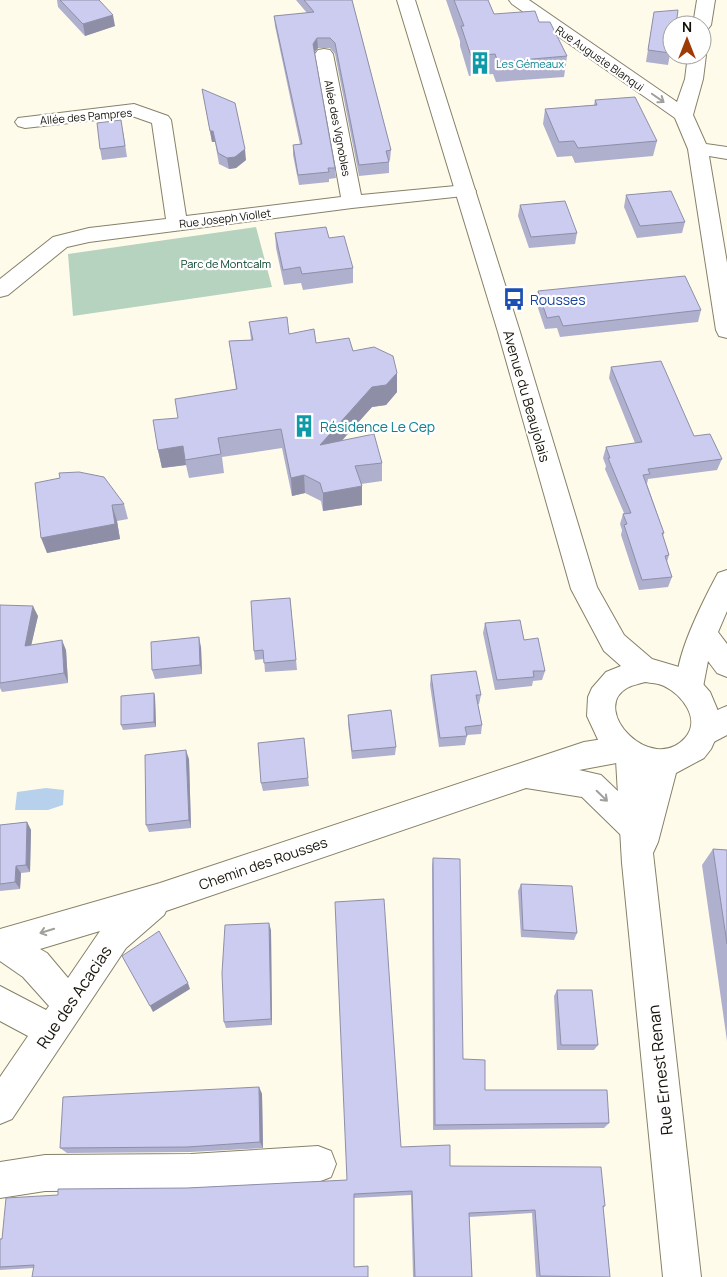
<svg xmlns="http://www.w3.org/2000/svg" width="727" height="1277" viewBox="0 0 727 1277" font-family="Manrope,sans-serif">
<rect width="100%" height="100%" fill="#fffbea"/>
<path fill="#b5d3bf" d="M 256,227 L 272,287 L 73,316 L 68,254 Z"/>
<path fill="#b7d1ed" d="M 46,788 L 64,790 L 63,805 L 48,810 L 15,810 L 17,792 Z"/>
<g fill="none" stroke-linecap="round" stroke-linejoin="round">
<defs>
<path id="minor" d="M 509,0 L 529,0 L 677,102 L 685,79 L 688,55 L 702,55 L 702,51 L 706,55 L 703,79 L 693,115 L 706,144 L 727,147 L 727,159 L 709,156 L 727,263 L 727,338 L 719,336 L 716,330 L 688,149 L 675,118 L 512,4 Z
M 697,0 L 715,0 L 711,25 L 708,29 L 702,30 L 702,25 L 693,25 Z
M 324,49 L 330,50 L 333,54 L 361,195 L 466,185 L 473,187 L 476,191 L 473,195 L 352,208 L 89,242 L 67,247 L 8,295 L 0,297 L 0,279 L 53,237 L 89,228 L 166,219 L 152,123 L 132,116 L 25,128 L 18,126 L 15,122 L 18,118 L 134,104 L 168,116 L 171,120 L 186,216 L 341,197 L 315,54 L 318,50 Z
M 727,570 L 727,611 L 718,632 L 727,644 L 727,677 L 717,673 L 708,661 L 703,687 L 699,696 L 689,699 L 679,696 C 667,670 704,599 718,573 Z
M 727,706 L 727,735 L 704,747 L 694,743 L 689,734 C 696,720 712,712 727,706 Z
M 622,736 L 632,740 L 637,749 L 632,758 L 622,762 L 579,770 L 601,775 L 646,818 L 650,828 L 646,838 L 635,842 L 624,838 L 582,797 L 526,788 L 166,911 L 164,915 L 126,948 L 12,1119 L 0,1124 L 0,1077 L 28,1036 L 0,1021 L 0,986 L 46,1010 L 49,1006 L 23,977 L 0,961 L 0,929 L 160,883 L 584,742 ZM 100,931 L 68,978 L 47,953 L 40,949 Z
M 318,1146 L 331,1151 L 336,1164 L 331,1177 L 318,1182 L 191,1190 L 45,1191 L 0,1198 L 0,1162 L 45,1155 L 191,1154 Z"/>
<path id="major" d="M 397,0 L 415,0 L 520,332 L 597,587 L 624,635 L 652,659 L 679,667 L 696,676 L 710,692 L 718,711 L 719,731 L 711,749 L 704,758 L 676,773 L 658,842 L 653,853 L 701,1277 L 663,1277 L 622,863 L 616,760 L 600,744 L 587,716 L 588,697 L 592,688 L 606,672 L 621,666 L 604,651 L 571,589 L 498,332 ZM 645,682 C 651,683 658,683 664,686 C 681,694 702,719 685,738 C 652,775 589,710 627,688 C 632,685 639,684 645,682 Z"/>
</defs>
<use href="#minor" stroke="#878168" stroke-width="2"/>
<use href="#major" stroke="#878168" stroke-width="2"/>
<use href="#minor" fill="#fff" fill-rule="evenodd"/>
<use href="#major" fill="#fff" fill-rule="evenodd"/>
</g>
<path fill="#afafce" d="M 57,0 L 99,0 L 115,26 L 85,36 L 58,7 Z
M 296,0 L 352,0 L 391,150 L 390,160 L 389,161 L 389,173 L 359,176 L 335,54 L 330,48 L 318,48 L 314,53 L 335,168 L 336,178 L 329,179 L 329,182 L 299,185 L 293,155 L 293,145 L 300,144 L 275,26 L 274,16 L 307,13 Z
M 446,0 L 488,0 L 494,14 L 539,22 L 567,56 L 564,77 L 496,82 L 493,74 L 469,76 L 460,46 L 460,41 Z
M 654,12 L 672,44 L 668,65 L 646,62 Z
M 202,89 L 246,160 L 236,168 L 229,169 L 219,164 L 215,142 L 212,142 Z
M 595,100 L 657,141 L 653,156 L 575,163 L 572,156 L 557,157 L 543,124 L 545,109 L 594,105 Z
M 123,131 L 127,157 L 102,160 L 100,149 Z
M 626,195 L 685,222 L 682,233 L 637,238 L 624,207 Z
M 520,205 L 577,233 L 575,244 L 529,248 L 518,216 Z
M 275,233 L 329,238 L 353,268 L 353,283 L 303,290 L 301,283 L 284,285 L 276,248 Z
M 538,291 L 701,310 L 698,322 L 560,337 L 557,328 L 545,329 L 536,302 Z
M 249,322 L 289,334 L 316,343 L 353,351 L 397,373 L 397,392 L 386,405 L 372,407 L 342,440 L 382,463 L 382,481 L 361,484 L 362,486 L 362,505 L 323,511 L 321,501 L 305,493 L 292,496 L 282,448 L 222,457 L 224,473 L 189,478 L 186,465 L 162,468 L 158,450 L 178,418 L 236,389 L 229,341 L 251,340 Z
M 611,367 L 722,459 L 717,470 L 648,479 L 647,484 L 664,533 L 663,536 L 669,555 L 667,562 L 672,577 L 668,587 L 639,590 L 621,535 L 622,530 L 620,524 L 623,514 L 624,513 L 605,469 L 606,466 L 603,458 L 606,447 L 635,443 L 609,378 Z
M 35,483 L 124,504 L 128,519 L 117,521 L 120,539 L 47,553 Z
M 290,598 L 297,670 L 265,672 L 264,659 L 255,660 L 254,651 Z
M 0,605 L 38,616 L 31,645 L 66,650 L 68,683 L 2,692 L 0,688 Z
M 485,623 L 524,640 L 545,671 L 542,680 L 533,681 L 532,686 L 495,690 L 483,633 Z
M 201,647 L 202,674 L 155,679 L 152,670 Z
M 431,675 L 481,695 L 479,704 L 478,704 L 482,725 L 481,734 L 467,735 L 465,745 L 439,747 L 430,685 Z
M 154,693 L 155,697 L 156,727 L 123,730 L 121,725 Z
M 348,715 L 396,747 L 395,755 L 352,759 L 348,724 Z
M 189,759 L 191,828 L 149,832 L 146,825 Z
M 308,778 L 309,786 L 263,791 L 261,783 Z
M 27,822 L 31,830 L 30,872 L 21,873 L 20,889 L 0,891 L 0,825 Z
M 713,849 L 727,850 L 727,1041 L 702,865 Z
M 433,858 L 463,1059 L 485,1090 L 609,1123 L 604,1128 L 433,1130 L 432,866 Z
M 521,884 L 577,933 L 574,940 L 521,937 L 518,891 Z
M 271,930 L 272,1025 L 226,1028 L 224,1022 Z
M 557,990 L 598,1045 L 594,1050 L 557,1050 L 554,996 Z
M 259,1087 L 262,1094 L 263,1148 L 191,1152 L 67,1153 L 60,1148 Z
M 401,1147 L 450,1166 L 605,1206 L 603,1208 L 610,1277 L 536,1277 L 532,1213 L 469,1217 L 472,1277 L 413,1277 L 411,1195 L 354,1198 L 34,1268 L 0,1270 L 0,1239 L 187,1188 L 347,1180 Z"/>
<path fill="#8e8fa7" d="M 113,15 L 115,26 L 85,36 L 83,24 Z
M 317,38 L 318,48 L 313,54 L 313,44 Z
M 210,131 L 213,131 L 215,142 L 212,142 Z
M 245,149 L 246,160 L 236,168 L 229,169 L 227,158 Z
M 397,373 L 397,392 L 386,405 L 372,407 L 321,464 L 320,445 L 372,387 Z
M 183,446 L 186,465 L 162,468 L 158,450 Z
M 304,475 L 305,493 L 292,496 L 291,478 Z
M 362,486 L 362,505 L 323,511 L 323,493 Z
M 112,505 L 117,521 L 120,539 L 47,553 L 41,538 Z
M 33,606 L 38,616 L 29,655 L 25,646 Z
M 199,637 L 201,647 L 202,674 L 200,665 Z
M 62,640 L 66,650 L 68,683 L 64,673 Z
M 154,693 L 155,697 L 156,727 L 154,722 Z
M 186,750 L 189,759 L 191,828 L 189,820 Z
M 27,822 L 31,830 L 30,872 L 26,865 Z
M 16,866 L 21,873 L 20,889 L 15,882 Z
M 269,923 L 271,930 L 272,1025 L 271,1019 Z
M 188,983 L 190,989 L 153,1012 L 150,1006 Z
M 259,1087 L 262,1094 L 263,1148 L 260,1142 Z"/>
<path fill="#cbccef" stroke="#8e8fa7" d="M 60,0 L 99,0 L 113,15 L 83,24 Z
M 304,0 L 352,0 L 391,150 L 386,151 L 389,162 L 359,165 L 335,43 L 330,38 L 317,38 L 313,44 L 335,168 L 328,168 L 329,172 L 298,175 L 293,145 L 302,144 L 274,16 L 314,12 Z
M 454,0 L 488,0 L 494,14 L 535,11 L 539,22 L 550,22 L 567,56 L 498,62 L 495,54 L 471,56 L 461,26 L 464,26 Z
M 678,10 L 676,25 L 672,25 L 672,44 L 670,53 L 648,50 L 654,12 Z
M 202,89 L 235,103 L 245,149 L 235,157 L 227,158 L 218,153 L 213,131 L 210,131 Z
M 635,97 L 657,141 L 578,148 L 574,141 L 559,142 L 545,109 L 597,105 L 595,100 Z
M 121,120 L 125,146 L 100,149 L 97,123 Z
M 671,191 L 685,222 L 640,226 L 626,195 Z
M 565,201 L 577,233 L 531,237 L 520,205 Z
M 326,227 L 329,238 L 344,236 L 353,268 L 302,274 L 300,267 L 283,270 L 275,233 Z
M 685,276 L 701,310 L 563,326 L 559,316 L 547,318 L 538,291 Z
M 287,317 L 289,334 L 314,329 L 316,343 L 349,338 L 353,351 L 374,347 L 393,356 L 397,373 L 386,385 L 372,387 L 320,445 L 374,434 L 382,463 L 355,466 L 362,486 L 323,493 L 320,483 L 304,475 L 291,478 L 281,429 L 218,438 L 221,454 L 185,460 L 183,446 L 158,450 L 153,420 L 178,418 L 175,399 L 237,389 L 229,341 L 253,340 L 249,322 Z
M 661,361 L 694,436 L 710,434 L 722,459 L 648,469 L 650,474 L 643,475 L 664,533 L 662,533 L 669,555 L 665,556 L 672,577 L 642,580 L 624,525 L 627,524 L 623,514 L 631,513 L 608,458 L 610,458 L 606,447 L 642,442 L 611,367 Z
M 79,472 L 104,477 L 124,504 L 112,505 L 115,524 L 41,538 L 35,483 L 60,478 L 59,473 Z
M 290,598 L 296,660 L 264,663 L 263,650 L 254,651 L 251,601 Z
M 0,605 L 33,606 L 25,646 L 62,640 L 64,673 L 0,683 Z
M 520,620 L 524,640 L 538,638 L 545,671 L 533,671 L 534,677 L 497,680 L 485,623 Z
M 199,637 L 200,665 L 152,670 L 151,642 Z
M 476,671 L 481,695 L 476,695 L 482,725 L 465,727 L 467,736 L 440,738 L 431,675 Z
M 154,693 L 154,722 L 121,725 L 121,696 Z
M 391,710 L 396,747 L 352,751 L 348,715 Z
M 304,738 L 308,778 L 261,783 L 258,743 Z
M 186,750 L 189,820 L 146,825 L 145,755 Z
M 27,822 L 26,865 L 16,866 L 15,882 L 0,884 L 0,825 Z
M 713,849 L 727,850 L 727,944 Z
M 433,858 L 460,859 L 463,1059 L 485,1060 L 485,1090 L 607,1090 L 609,1123 L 435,1125 Z
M 521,884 L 572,886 L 577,933 L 523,930 Z
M 384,899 L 401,1147 L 450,1145 L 450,1166 L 601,1167 L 605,1206 L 603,1206 L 610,1277 L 540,1276 L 535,1210 L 469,1213 L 472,1277 L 415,1277 L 412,1191 L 354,1194 L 354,1267 L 368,1266 L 368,1277 L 32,1277 L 34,1265 L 0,1267 L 0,1239 L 2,1239 L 6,1198 L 58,1195 L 58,1189 L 187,1188 L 347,1180 L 335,902 Z
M 269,923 L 271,1019 L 224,1022 L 222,973 L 225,925 Z
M 159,931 L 188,983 L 150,1006 L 122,956 Z
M 557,990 L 592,990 L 598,1045 L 561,1045 Z
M 259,1087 L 260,1142 L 187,1147 L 60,1148 L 63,1097 Z"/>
<defs><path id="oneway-shaft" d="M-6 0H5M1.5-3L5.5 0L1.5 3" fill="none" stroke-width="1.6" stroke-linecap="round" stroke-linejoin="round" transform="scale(1.25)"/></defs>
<g stroke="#a1a09d">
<use href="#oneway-shaft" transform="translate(658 98) rotate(35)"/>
<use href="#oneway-shaft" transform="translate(602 796) rotate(44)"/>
<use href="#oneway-shaft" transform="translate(47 931) rotate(163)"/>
</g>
<defs>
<symbol id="building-bare" viewBox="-9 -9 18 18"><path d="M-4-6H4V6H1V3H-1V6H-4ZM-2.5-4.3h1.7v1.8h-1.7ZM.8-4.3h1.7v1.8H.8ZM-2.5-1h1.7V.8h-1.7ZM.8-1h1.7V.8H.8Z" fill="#0f9aa8" stroke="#fff" stroke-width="2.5" paint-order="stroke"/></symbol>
<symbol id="bus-bare" viewBox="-9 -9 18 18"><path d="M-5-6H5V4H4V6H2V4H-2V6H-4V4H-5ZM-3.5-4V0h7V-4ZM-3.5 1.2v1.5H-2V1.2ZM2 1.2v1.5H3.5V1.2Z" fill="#1a4fb4" stroke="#fff" stroke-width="2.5" paint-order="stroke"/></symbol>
</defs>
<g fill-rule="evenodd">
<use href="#building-bare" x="464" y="47" width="32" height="32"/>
<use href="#bus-bare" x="498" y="283" width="32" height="32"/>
<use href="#building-bare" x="288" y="410" width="32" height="32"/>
</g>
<g text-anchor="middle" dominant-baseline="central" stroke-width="4.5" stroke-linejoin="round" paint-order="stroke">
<g font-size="11" fill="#151209" stroke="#fff">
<text transform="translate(600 58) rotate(35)">Rue Auguste Blanqui</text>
<text transform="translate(86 116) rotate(-5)">Allée des Pampres</text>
<text transform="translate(338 128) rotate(79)">Allée des Vignobles</text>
<text transform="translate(225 218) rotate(-7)">Rue Joseph Viollet</text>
</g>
<g font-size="11" fill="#0d838f" stroke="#fff" text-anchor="start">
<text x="496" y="63">Les Gémeaux</text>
</g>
<g font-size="11" fill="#044326" stroke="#fff">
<text x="226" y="263">Parc de Montcalm</text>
</g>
<g font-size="14" fill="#164399" stroke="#fff" text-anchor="start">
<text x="530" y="299">Rousses</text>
</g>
<g font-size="14" fill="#151209" stroke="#fff">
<text transform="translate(527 396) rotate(74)">Avenue du Beaujolais</text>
<text transform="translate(263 863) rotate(-19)">Chemin des Rousses</text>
</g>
<g font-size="14" fill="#0d838f" stroke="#fff" text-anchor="start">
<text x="320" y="426">Résidence Le Cep</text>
</g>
<g font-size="16" fill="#151209" stroke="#fff">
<text transform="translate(74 997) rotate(-56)">Rue des Acacias</text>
<text transform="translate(660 1070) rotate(-96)">Rue Ernest Renan</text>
</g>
</g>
<g transform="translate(687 40)"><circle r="24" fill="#ffffff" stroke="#a1a09d"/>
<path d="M0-4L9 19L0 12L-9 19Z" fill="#9e3a03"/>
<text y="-8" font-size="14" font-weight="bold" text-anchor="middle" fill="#151209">N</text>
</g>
</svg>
